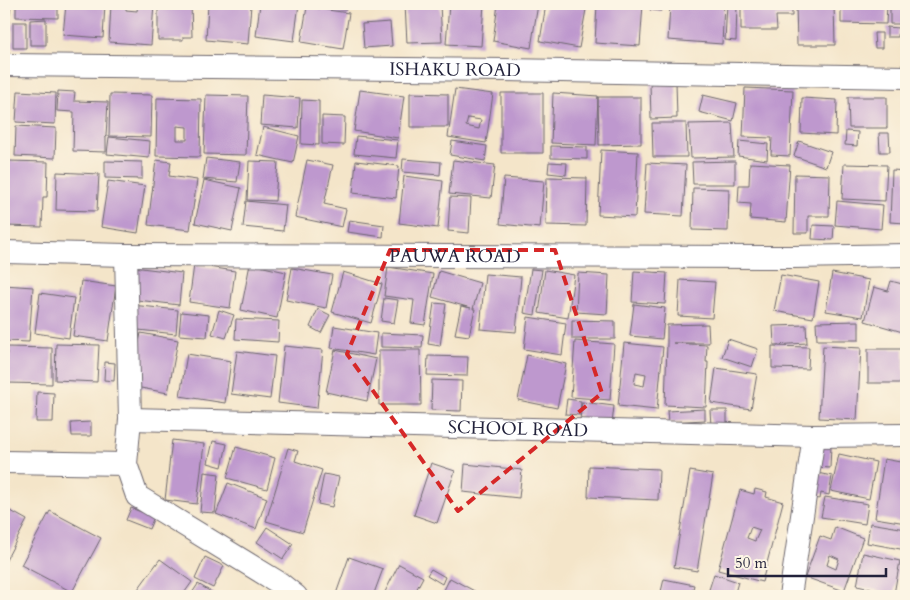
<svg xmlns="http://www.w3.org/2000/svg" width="910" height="600" viewBox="0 0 910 600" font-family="Cardo,serif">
<rect width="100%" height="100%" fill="#fcf5e5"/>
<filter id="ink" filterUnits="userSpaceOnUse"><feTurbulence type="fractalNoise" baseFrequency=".02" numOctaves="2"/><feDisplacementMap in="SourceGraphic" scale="10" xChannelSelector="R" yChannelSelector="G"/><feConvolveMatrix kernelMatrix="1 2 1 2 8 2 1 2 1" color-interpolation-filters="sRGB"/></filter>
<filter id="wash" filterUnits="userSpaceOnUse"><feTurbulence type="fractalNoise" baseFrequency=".0096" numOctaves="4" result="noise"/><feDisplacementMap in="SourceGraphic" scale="20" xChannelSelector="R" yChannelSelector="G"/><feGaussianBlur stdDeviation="1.12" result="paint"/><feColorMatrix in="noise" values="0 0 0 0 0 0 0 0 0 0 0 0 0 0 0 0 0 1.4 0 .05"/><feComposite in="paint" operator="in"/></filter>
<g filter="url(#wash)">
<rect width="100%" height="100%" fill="#f4e5c9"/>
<g id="blocks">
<path fill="#be98ce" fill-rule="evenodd" d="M 4,4 L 11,4 L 5,51 L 4,51 Z
M 16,4 L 58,4 L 58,18 L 16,17 Z
M 66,4 L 105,4 L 103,38 L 63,35 Z
M 111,4 L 126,4 L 126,10 L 137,11 L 138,4 L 154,4 L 151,45 L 109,42 Z
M 158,4 L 191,4 L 192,37 L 183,37 L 183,40 L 158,40 Z
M 208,4 L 251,5 L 248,44 L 206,40 Z
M 260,4 L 299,4 L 294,41 L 256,36 Z
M 308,4 L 347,4 L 346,10 L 308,5 Z
M 405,4 L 440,4 L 442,42 L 407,43 Z
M 449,4 L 484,4 L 481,46 L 446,44 Z
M 498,4 L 538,4 L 531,48 L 493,41 Z
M 546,4 L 587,4 L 579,48 L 540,41 Z
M 597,4 L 643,4 L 640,46 L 595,43 Z
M 651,4 L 662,4 L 661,11 L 650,10 Z
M 670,4 L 724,4 L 722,44 L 668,40 Z
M 727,4 L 737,4 L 736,41 L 725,40 Z
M 741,4 L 792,4 L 792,16 L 776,16 L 777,30 L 741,30 Z
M 796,4 L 834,4 L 835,45 L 797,45 Z
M 841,4 L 887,4 L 886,24 L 841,23 Z
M 890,4 L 906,4 L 906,31 L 902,31 L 901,24 L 890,24 Z
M 307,7 L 349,13 L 343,49 L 301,42 Z
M 46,19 L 46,45 L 30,45 L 30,20 Z
M 13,22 L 26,22 L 26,48 L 13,48 Z
M 390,22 L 392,46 L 364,48 L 362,24 Z
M 887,27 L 899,28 L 898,37 L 887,37 Z
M 874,33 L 882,33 L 882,48 L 875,48 Z
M 676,82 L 677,118 L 651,119 L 650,83 Z
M 4,84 L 8,85 L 6,128 L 4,128 Z
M 745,88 L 793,90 L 790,156 L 771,155 L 772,138 L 743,137 Z
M 455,89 L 493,94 L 486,143 L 448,137 ZM 468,118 L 481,120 L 479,129 L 466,126 Z
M 360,90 L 404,96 L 398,138 L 354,131 Z
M 18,91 L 56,93 L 55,124 L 16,122 Z
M 58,91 L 75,92 L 74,101 L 108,102 L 106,136 L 105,137 L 106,137 L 106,152 L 73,151 L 74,112 L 57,111 Z
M 410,93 L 448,94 L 448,127 L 410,127 Z
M 501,93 L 543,93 L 543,153 L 501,153 Z
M 553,93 L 598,96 L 596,145 L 551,143 Z
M 110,94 L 152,95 L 151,137 L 109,136 Z
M 206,95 L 248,96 L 246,155 L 204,154 Z
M 262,95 L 300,98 L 298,128 L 260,125 Z
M 703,95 L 737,103 L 733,121 L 699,112 Z
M 598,97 L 641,97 L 641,144 L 599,145 Z
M 848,97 L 887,97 L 887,128 L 849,128 Z
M 157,98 L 201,99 L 200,157 L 156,156 ZM 177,126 L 187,127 L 187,140 L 177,140 Z
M 802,98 L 837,100 L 836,135 L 801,133 Z
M 302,100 L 319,101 L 319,145 L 301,144 Z
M 322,116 L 345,117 L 344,145 L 322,144 Z
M 652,123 L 686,123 L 687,157 L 653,157 Z
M 732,123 L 734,157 L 691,158 L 689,124 Z
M 16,126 L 56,128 L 55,158 L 15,156 Z
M 263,127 L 299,136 L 293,163 L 257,155 Z
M 846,131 L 858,132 L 857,146 L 845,145 Z
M 879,133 L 889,133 L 890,152 L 880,152 Z
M 356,136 L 398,140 L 396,158 L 354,154 Z
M 109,137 L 150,141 L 149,158 L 107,154 Z
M 452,141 L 487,146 L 485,161 L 450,155 Z
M 739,141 L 768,144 L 767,160 L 738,156 Z
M 799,141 L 831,152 L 826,167 L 794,156 Z
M 551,146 L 587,147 L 587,159 L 551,158 Z
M 601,150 L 638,152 L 635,217 L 598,215 Z
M 206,158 L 240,162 L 237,182 L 203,179 Z
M 403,159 L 441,162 L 440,175 L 402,172 Z
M 156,160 L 171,162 L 169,176 L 197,180 L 190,230 L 148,225 Z
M 307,160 L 333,165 L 324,204 L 346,209 L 342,227 L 295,217 Z
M 453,160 L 495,165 L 491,198 L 449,194 Z
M 8,161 L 48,162 L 47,197 L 43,197 L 42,227 L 5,226 Z
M 105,161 L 142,162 L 142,179 L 105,178 Z
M 249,161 L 278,162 L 275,201 L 247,200 Z
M 356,161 L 399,166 L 396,198 L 353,193 Z
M 735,161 L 735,184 L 693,184 L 692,162 Z
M 549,162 L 567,163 L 566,175 L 548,173 Z
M 647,163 L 686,165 L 683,216 L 644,214 Z
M 750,163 L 790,165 L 786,222 L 750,219 L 751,204 L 738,203 L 739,185 L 749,185 Z
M 844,164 L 887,165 L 885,201 L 842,199 Z
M 892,170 L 906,171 L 906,223 L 890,222 Z
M 57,172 L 99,174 L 97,211 L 56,210 Z
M 795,174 L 830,175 L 829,216 L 808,216 L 808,233 L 794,233 Z
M 404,176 L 443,181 L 438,228 L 399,223 Z
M 547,177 L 587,178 L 586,226 L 546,225 Z
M 504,178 L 544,181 L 540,228 L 500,224 Z
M 204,180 L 241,188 L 232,231 L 195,223 Z
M 108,181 L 145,186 L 138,233 L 101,227 Z
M 693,188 L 729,189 L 728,231 L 692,230 Z
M 450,197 L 471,198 L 469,233 L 448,231 Z
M 246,201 L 286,205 L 283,231 L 243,227 Z
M 837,201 L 883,205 L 881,229 L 835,225 Z
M 349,220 L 384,225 L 383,237 L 347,232 Z
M 813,225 L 834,226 L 833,240 L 812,239 Z
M 250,264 L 286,272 L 277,318 L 241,310 Z
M 194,265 L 235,271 L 230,308 L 189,302 Z
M 133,267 L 182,273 L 179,305 L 129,299 Z
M 388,267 L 433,274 L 425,325 L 411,323 L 414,300 L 384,296 Z
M 292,268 L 332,275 L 326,308 L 286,300 Z
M 531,269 L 542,270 L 535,315 L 524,313 Z
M 545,270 L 574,275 L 568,318 L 539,313 Z
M 439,271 L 480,283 L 473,309 L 475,309 L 469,336 L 455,334 L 461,306 L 471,308 L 432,297 Z
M 634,271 L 667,273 L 665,304 L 632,302 Z
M 343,272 L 382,284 L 371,323 L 332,312 Z
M 578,273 L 609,275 L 607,314 L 576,312 Z
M 832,273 L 869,280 L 863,317 L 826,311 Z
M 485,274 L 521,277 L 516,332 L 480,329 Z
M 781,275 L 819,282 L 813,318 L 774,311 Z
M 680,280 L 715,282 L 712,318 L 678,316 Z
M 81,281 L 116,286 L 108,341 L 73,336 Z
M 891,281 L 906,285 L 906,333 L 865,321 L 874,287 L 888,291 Z
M 4,285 L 33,287 L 29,342 L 4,341 Z
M 40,293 L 74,298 L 69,338 L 35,333 Z
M 384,298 L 398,300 L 394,323 L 381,321 Z
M 434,303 L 446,304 L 440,346 L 428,344 Z
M 634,304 L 665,308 L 662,339 L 630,336 Z
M 132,305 L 178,310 L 176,334 L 129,329 Z
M 318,309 L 330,315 L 321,333 L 310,327 Z
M 219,310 L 234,315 L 226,338 L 212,334 Z
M 181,312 L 209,315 L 207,337 L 179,335 Z
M 528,317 L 566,323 L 562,355 L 524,349 Z
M 236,319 L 279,321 L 278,342 L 235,339 Z
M 572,320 L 615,321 L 615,339 L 572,339 Z
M 859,321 L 859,340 L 817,340 L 816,322 Z
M 708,324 L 709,343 L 673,343 L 707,345 L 706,362 L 708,362 L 706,407 L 665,405 L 667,343 L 667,325 Z
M 806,325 L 807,343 L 774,345 L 773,326 Z
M 334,326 L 377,333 L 374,355 L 331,348 Z
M 141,333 L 178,340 L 168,393 L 130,386 Z
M 381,333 L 423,335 L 422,348 L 381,347 Z
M 728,339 L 758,349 L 752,367 L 722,357 Z
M 575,341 L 614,344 L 610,400 L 571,397 Z
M 624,343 L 663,347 L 657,410 L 618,406 ZM 636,372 L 646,374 L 644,386 L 634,384 Z
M 56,344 L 99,345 L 97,382 L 55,380 Z
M 284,346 L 323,350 L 317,408 L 278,403 Z
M 772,346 L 809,347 L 808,369 L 772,368 Z
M 823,346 L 861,348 L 857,420 L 819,418 Z
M 7,347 L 52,348 L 52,384 L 7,383 Z
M 868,349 L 904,349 L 904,383 L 868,383 Z
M 335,350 L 376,359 L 367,401 L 326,392 Z
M 379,350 L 420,350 L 421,405 L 379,405 Z
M 237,351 L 275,356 L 270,399 L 231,394 Z
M 187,354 L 231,361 L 225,403 L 180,396 Z
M 527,355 L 566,364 L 557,408 L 518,400 Z
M 428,356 L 468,357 L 467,376 L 427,375 Z
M 105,362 L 115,363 L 114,381 L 104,380 Z
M 716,368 L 757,374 L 751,409 L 711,403 Z
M 432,380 L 462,381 L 461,411 L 431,410 Z
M 37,392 L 54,393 L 53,422 L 36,422 Z
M 567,399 L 581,401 L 580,415 L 565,414 Z
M 582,402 L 614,406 L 612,424 L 580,420 Z
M 705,409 L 705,420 L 668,422 L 667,411 Z
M 710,410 L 727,410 L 727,425 L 711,426 Z
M 91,422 L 91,436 L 72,436 L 71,423 Z
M 172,440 L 204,444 L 197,504 L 165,500 Z
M 213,441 L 227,444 L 222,467 L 208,463 Z
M 816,445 L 831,446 L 830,468 L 815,467 Z
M 236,447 L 275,458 L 267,489 L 227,478 Z
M 288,448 L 298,451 L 295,461 L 322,470 L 303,532 L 266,521 Z
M 839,454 L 876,462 L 869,499 L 831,491 Z
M 884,459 L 906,463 L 906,523 L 875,518 Z
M 431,463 L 455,471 L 437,523 L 414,515 Z
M 465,464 L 522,470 L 519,498 L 463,492 Z
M 589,466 L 659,469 L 658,500 L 588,497 Z
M 690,471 L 713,475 L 697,571 L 674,567 Z
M 204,472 L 219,474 L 215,513 L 200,512 Z
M 817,473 L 832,476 L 829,495 L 821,493 L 820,499 L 813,498 Z
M 324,474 L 339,477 L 332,507 L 318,504 Z
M 228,483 L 267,498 L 256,529 L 216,514 Z
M 755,489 L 767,492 L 766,497 L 783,502 L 762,582 L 718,570 L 740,490 L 754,494 ZM 751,527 L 760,530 L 755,541 L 747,538 Z
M 825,497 L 868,504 L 865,524 L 821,517 Z
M 131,508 L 154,517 L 149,529 L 126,520 Z
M 9,510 L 27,520 L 4,564 L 4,520 Z
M 50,511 L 101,538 L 72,592 L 21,565 Z
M 870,523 L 906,529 L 906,550 L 867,543 Z
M 267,527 L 293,544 L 283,559 L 257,542 Z
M 835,527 L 863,538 L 844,591 L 805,577 L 820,536 L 831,540 ZM 830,555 L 839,559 L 836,569 L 827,565 Z
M 863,553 L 900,561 L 894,594 L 857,586 Z
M 205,557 L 224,566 L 213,588 L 195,579 Z
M 349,557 L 383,569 L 373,596 L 342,596 L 336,594 Z
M 160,559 L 192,582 L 182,596 L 133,596 Z
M 399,564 L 423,577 L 413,596 L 383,596 Z
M 431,569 L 445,577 L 442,584 L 427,575 Z
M 714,574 L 738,582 L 734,596 L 707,596 Z
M 450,578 L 480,594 L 479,596 L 441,596 Z
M 664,579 L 694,585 L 691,596 L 660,596 Z
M 198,584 L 218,596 L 190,596 Z"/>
</g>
</g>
<g filter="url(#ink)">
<use href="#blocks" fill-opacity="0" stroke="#6c666d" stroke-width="1"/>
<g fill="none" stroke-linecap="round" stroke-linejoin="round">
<defs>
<g id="minor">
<path id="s1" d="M 4,65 L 505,70 L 906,77"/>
<path id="s2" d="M 4,252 L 126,255 L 793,257 L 906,255"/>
<path d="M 126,255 L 130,419 L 126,464 L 137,496 L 281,584 L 296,596"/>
<path id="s3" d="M 130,419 L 814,436 L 906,435"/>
<path d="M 4,462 L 126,464"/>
<path d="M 790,596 L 814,436"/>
</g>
</defs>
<use href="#minor" stroke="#6c666d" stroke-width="24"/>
<use href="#minor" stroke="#fff" stroke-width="22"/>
</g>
</g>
<path fill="none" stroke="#d62828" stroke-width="4" stroke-dasharray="10 6" stroke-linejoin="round" d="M 390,250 L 555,250 L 602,393 L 458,511 L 347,354 Z"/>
<g text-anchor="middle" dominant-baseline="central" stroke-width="4" stroke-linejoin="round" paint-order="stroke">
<g font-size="18" fill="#22223b" stroke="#fcf5e5">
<text stroke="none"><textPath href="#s1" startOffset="451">ISHAKU ROAD</textPath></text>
<text stroke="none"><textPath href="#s2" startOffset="451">PAUWA ROAD</textPath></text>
<text stroke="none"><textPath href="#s3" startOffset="388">SCHOOL ROAD</textPath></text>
</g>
</g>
<rect width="910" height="600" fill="none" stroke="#fcf5e5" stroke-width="20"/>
<path d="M728 568v8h158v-8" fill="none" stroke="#22223b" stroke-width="2.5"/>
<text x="735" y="568" font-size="15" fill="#22223b" stroke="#fcf5e5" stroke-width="4" paint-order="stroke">50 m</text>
</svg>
